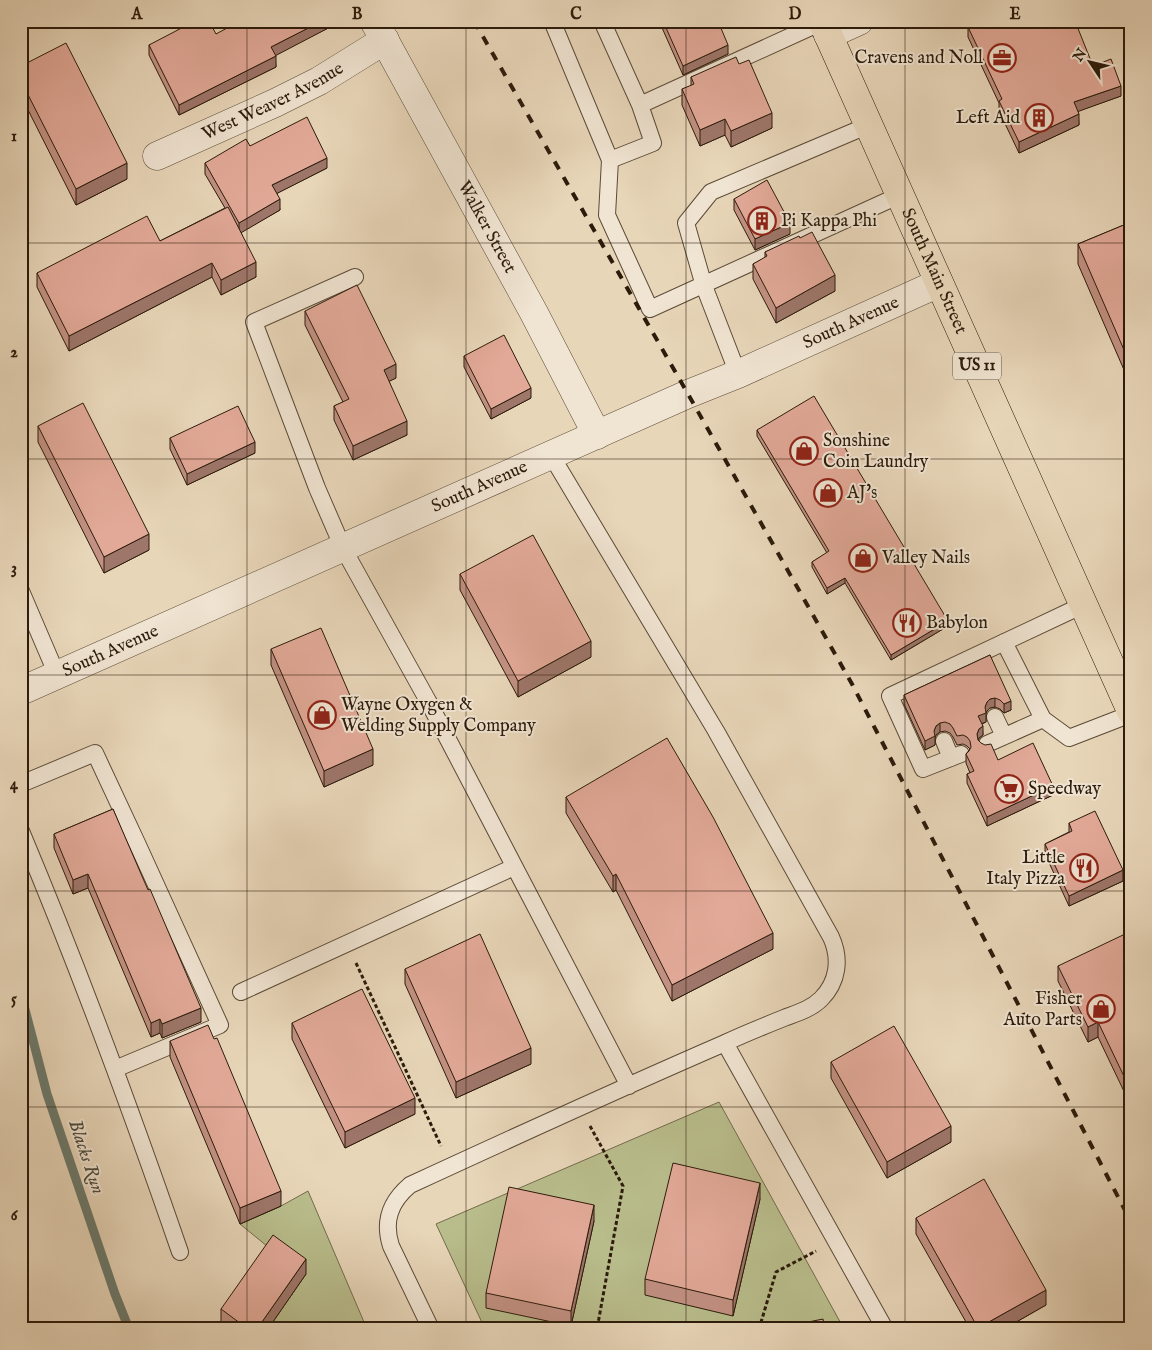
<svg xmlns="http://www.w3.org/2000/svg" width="1152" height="1350" viewBox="0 0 1152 1350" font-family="'IM FELL English',serif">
<rect width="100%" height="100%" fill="#e8d6b9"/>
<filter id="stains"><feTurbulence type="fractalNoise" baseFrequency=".004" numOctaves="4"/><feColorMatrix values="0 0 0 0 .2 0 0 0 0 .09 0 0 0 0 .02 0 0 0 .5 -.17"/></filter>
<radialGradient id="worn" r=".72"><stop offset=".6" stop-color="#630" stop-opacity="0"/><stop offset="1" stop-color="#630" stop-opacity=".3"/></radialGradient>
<path fill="#b9bd8c" stroke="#726c4c" d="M 719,1102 L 844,1329 L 485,1329 L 436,1224 Z
M 308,1191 L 367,1329 L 268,1329 L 273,1251 L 240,1224 L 281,1206 Z"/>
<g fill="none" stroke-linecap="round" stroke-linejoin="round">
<path stroke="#6c7a6d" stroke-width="9" d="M 21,994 L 47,1094 L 115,1294 L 129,1329"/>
<defs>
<path id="service" d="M 552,21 L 610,160 L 653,143 L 640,105 L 822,22
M 602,21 L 640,105
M 610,160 L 607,215 L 650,309 L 900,195
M 355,277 L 254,322 L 317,488 L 343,548 L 428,701 L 629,1086
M 738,374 L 704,286 L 686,223 L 711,192 L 869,125
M 21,591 L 57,675
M 1004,642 L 1043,719
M 995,717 L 1004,736
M 944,741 L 951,758
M 987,744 L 1043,719 L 1069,738 L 1131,714
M 961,754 L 923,769 L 890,696 L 1083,605
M 21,784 L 95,753 L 137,843 L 220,1025 L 115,1069
M 21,831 C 79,969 131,1110 180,1252
M 241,992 L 514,867
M 725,1043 L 885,1329
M 431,1329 L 391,1246 C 383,1221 390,1202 410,1185 C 514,1137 619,1089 725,1043 C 744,1034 764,1026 784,1018 C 797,1013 811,1009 821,999 C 838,982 841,959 831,937 L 716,731 L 551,455"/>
<g id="minor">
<path id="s1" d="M 374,21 L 534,313 L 597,435"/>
<path d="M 828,35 L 859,21"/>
<path id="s2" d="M 157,156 L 275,103 L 319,81 L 385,40"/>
</g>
<g id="tertiary">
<path id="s3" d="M 21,691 L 688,394 L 738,374 L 939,283"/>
</g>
<g id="primary">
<path id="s4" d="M 822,21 L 1131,711"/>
</g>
</defs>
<use href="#service" stroke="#5b4a36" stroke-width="18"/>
<use href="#minor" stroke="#5b4a36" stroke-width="29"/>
<use href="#tertiary" stroke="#5b4a36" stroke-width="29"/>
<use href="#primary" stroke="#2c1b0b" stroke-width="29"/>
<path stroke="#2c1b0b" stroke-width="3" stroke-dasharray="4 2.5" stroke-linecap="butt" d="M 356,963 L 441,1146
M 590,1126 L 623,1186 L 597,1329
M 759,1329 L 776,1272 L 816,1251"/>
<use href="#service" stroke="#f0e4d2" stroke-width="16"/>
<use href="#minor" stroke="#f0e4d2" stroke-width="28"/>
<use href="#tertiary" stroke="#f0e4d2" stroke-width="28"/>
<use href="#primary" stroke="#e8d6b9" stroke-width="28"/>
<path stroke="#2c1b0b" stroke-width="4" stroke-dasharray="9 9" stroke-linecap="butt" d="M 474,21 L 688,394 L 852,684 L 1131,1222"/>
</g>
<path fill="#c29183" stroke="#2c1b0b" d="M 336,21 L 336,24 L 275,55 L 276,67 L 179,115 L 149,55 L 149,45 L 216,34 Z
M 659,21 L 718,21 L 728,54 L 683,75 Z
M 968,27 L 1093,66 L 1121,96 L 1078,111 L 1079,125 L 1019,153 L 999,111 L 999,103 L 968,37 Z
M 739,64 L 772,128 L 731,147 L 725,135 L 700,146 L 682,105 L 682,89 L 691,86 L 691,77 Z
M 21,66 L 127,179 L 76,205 L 21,96 Z
M 250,146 L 327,168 L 277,193 L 280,210 L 241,232 L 256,277 L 221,295 L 212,277 L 69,351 L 37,287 L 37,273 L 160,241 L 225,208 L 205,174 L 205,163 Z
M 734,199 L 790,234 L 755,250 L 734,210 Z
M 1131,222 L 1131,386 L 1078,264 L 1078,244 Z
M 800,238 L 835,291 L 776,323 L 753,279 L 753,264 L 765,258 L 765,252 Z
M 305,311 L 396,378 L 389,381 L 407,435 L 353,460 L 334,420 L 334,406 L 343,402 L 305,325 Z
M 464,356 L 531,398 L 491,419 L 464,367 Z
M 38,426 L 149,550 L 104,573 L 38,442 Z
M 757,430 L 948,626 L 891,660 L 845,583 L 827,594 L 812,567 L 812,562 L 827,553 L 757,436 Z
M 170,438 L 255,453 L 187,485 L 170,449 Z
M 460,574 L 591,657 L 518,697 L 460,590 Z
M 271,649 L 373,765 L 324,787 L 271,665 Z
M 990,655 L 1011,710 L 1004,713 L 1000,709 L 995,707 L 990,708 L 987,711 L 986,713 L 986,722 L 982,724 L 983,735 L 979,738 L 978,740 L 998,760 L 1053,795 L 987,826 L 967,783 L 967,774 L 970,773 L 966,763 L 966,754 L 970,749 L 967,746 L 963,744 L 957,745 L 953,737 L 950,733 L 945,731 L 940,732 L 936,735 L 935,738 L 935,745 L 925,750 L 904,704 L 904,695 Z
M 566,797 L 773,949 L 672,1001 L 616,890 L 613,892 L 566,813 Z
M 113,809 L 201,1022 L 162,1038 L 160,1033 L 151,1037 L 88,888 L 73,894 L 54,848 L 54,834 Z
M 1069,823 L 1123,881 L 1069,906 L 1045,854 L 1045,844 L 1069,832 Z
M 1131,950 L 1131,1106 L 1098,1037 L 1088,1042 L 1058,981 L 1058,966 Z
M 405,969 L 531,1064 L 456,1098 L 405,984 Z
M 292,1023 L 415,1114 L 345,1148 L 292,1039 Z
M 170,1041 L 281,1206 L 240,1224 L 170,1057 Z
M 831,1062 L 951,1142 L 887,1178 L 831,1078 Z
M 760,1199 L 733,1316 L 645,1295 L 645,1279 Z
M 916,1218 L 1046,1305 L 1004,1329 L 970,1329 L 916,1234 Z
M 594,1221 L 571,1326 L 486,1308 L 486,1293 Z
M 306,1274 L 268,1329 L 226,1329 L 221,1325 L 221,1309 Z"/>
<path fill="#9e766a" stroke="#2c1b0b" d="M 322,21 L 336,21 L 336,24 L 271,58 L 271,47 Z
M 728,45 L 728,54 L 683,75 L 683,66 Z
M 276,56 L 276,67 L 179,115 L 179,105 Z
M 1121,86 L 1121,96 L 1074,113 L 1074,102 Z
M 772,113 L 772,128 L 731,147 L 731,131 Z
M 1079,114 L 1079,125 L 1019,153 L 1019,142 Z
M 725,119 L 725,135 L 700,146 L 700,130 Z
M 327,158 L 327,168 L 272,196 L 272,185 Z
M 127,163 L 127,179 L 76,205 L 76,189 Z
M 280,199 L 280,210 L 239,234 L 239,223 Z
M 790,223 L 790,234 L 755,250 L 755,239 Z
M 256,262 L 256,277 L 221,295 L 221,280 Z
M 212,263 L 212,277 L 69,351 L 69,336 Z
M 835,275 L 835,291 L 776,323 L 776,308 Z
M 396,364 L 396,378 L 384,384 L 384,370 Z
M 531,388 L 531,398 L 491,419 L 491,409 Z
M 407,421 L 407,435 L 353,460 L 353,446 Z
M 255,442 L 255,453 L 187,485 L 187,474 Z
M 149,534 L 149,550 L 104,573 L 104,557 Z
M 845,578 L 845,583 L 827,594 L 827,588 Z
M 948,621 L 948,626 L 891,660 L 891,655 Z
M 591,641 L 591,657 L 518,697 L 518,681 Z
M 995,698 L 995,707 L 990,708 L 987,711 L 986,713 L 986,722 L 978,725 L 978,716 L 985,707 L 987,702 L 990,699 Z
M 1011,701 L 1011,710 L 1004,713 L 1004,704 Z
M 940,723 L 940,732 L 936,735 L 935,738 L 935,745 L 925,750 L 925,741 L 934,731 L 936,726 Z
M 983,726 L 983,735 L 979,738 L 977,742 L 977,734 L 979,729 Z
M 373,749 L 373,765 L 324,787 L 324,771 Z
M 1053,786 L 1053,795 L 987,826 L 987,817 Z
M 1123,870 L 1123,881 L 1069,906 L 1069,896 Z
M 88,874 L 88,888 L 73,894 L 73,880 Z
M 616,874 L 616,890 L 613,892 L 613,876 Z
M 773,933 L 773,949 L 672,1001 L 672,985 Z
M 201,1008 L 201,1022 L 162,1038 L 162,1024 Z
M 160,1019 L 160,1033 L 151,1037 L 151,1023 Z
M 1098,1022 L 1098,1037 L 1088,1042 L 1088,1027 Z
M 531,1048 L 531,1064 L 456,1098 L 456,1082 Z
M 415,1098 L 415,1114 L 345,1148 L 345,1132 Z
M 951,1126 L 951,1142 L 887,1178 L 887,1162 Z
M 760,1183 L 760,1199 L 733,1316 L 733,1300 Z
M 281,1191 L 281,1206 L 240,1224 L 240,1208 Z
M 594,1205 L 594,1221 L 571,1326 L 571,1311 Z
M 306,1259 L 306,1274 L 268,1329 L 257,1329 Z
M 1046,1290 L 1046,1305 L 1004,1329 L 978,1329 L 978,1328 Z"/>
<path fill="#e2a998" stroke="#2c1b0b" d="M 195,21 L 209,21 L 216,34 L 240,21 L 322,21 L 271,47 L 276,56 L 179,105 L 149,45 Z
M 663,21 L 718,21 L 728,45 L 683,66 Z
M 979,21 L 1075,21 L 1093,66 L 1111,59 L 1121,86 L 1074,102 L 1079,114 L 1019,142 L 999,101 L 1002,99 L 968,27 Z
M 66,43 L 127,163 L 76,189 L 21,81 L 21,66 Z
M 736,57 L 739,64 L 749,60 L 772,113 L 731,131 L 725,119 L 700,130 L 682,89 L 694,84 L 691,77 Z
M 307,117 L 327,158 L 272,185 L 280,199 L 239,223 L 205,163 L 246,139 L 250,146 Z
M 767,180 L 790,223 L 755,239 L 734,199 Z
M 228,207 L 256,262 L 221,280 L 212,263 L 69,336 L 37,273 L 147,216 L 160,241 Z
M 1131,222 L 1131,366 L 1078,244 Z
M 812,232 L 835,275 L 776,308 L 753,264 L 767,256 L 765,252 L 799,236 L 800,238 Z
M 357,285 L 396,364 L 384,370 L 407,421 L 353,446 L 334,406 L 349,399 L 305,311 Z
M 504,335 L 531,388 L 491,409 L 464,356 Z
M 814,396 L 948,621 L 891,655 L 845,578 L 827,588 L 812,562 L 829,551 L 757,430 Z
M 83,403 L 149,534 L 104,557 L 38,426 Z
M 238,406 L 255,442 L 187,474 L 170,438 Z
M 533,535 L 591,641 L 518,681 L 460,574 Z
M 321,628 L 373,749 L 324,771 L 271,649 Z
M 990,655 L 1011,701 L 1004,704 L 1000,700 L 995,698 L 990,699 L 987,702 L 985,707 L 986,713 L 978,716 L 983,726 L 979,729 L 977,734 L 978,740 L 981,743 L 985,745 L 991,744 L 998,760 L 1033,743 L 1053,786 L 987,817 L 967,774 L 974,771 L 966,754 L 969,751 L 971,747 L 970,741 L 967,737 L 963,735 L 957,736 L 953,728 L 950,724 L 945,722 L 940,723 L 936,726 L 934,731 L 935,736 L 925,741 L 904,695 Z
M 667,738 L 713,817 L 773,933 L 672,985 L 616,874 L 613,876 L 566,797 Z
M 113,809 L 148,890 L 150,889 L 201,1008 L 162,1024 L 160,1019 L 151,1023 L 88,874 L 73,880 L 54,834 Z
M 1095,811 L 1123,870 L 1069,896 L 1045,844 L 1072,831 L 1069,823 Z
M 480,934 L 531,1048 L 456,1082 L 405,969 Z
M 1123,935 L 1131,950 L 1131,1091 L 1098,1022 L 1088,1027 L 1058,966 Z
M 362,989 L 415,1098 L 345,1132 L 292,1023 Z
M 208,1025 L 214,1039 L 217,1038 L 281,1191 L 240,1208 L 170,1041 Z
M 894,1026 L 951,1126 L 887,1162 L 831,1062 Z
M 673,1163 L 760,1183 L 733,1300 L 645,1279 Z
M 984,1179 L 1046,1290 L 978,1328 L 916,1218 Z
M 509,1187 L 594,1205 L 571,1311 L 486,1293 Z
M 273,1235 L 306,1259 L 257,1329 L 248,1329 L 221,1309 Z
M 823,1319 L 825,1329 L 774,1329 Z"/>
<path fill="none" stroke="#2c1b0b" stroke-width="1" stroke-opacity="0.55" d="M 247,21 L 247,1329M 466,21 L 466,1329M 686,21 L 686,1329M 905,21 L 905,1329M 21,243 L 1131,243M 21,459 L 1131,459M 21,675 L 1131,675M 21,891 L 1131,891M 21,1107 L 1131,1107"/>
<defs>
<symbol id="office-ring" viewBox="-11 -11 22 22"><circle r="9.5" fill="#f0e4d2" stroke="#8f2418" stroke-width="1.5"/><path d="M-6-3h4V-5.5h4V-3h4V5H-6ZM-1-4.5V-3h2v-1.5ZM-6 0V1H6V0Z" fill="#8f2418"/></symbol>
<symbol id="building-ring" viewBox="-11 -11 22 22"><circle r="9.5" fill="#f0e4d2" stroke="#8f2418" stroke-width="1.5"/><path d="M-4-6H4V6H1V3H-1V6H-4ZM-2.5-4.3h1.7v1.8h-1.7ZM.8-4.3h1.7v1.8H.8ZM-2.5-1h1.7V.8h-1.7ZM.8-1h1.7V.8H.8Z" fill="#8f2418"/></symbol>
<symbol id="shop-ring" viewBox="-11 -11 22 22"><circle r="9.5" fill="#f0e4d2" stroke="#8f2418" stroke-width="1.5"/><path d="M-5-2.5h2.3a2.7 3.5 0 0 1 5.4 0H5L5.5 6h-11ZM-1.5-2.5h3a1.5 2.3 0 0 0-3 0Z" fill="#8f2418"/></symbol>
<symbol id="restaurant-ring" viewBox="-11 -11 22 22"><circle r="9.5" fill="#f0e4d2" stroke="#8f2418" stroke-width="1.5"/><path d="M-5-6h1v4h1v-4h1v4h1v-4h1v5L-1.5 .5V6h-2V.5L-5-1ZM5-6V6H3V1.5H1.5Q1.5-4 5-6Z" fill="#8f2418"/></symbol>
<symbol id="supermarket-ring" viewBox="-11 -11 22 22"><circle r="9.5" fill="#f0e4d2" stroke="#8f2418" stroke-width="1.5"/><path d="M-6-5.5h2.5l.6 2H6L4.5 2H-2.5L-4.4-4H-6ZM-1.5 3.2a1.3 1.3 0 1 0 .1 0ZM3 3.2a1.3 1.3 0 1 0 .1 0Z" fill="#8f2418"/></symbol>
</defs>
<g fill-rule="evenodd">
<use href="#office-ring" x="986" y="42" width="32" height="32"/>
<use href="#building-ring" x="1023" y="102" width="32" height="32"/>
<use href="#building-ring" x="746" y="205" width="32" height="32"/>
<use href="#shop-ring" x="788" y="435" width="32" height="32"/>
<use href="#shop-ring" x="812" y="477" width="32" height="32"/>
<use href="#shop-ring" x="847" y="542" width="32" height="32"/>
<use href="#restaurant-ring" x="891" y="607" width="32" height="32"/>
<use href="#shop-ring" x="306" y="699" width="32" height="32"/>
<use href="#supermarket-ring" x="993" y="773" width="32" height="32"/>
<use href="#restaurant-ring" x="1068" y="852" width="32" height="32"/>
<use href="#shop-ring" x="1085" y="993" width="32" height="32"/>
</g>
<g text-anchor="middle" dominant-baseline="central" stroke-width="4" stroke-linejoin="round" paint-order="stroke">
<rect fill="#f0e4d2" stroke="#675747" stroke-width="1" x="953" y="352.5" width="48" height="27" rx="4"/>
<g font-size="16" font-weight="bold" fill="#2c1b0b">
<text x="977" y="366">US 11</text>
</g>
<g font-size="18" fill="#2c1b0b" stroke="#f0e4d2" text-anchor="start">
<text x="983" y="58" text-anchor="end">Cravens and Noll</text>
<text x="1020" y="118" text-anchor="end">Left Aid</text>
<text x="781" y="221">Pi Kappa Phi</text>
<text x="823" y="441">Sonshine<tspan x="823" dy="21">Coin Laundry</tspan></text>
<text x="847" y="493">AJ's</text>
<text x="882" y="558">Valley Nails</text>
<text x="926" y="623">Babylon</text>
<text x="341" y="705">Wayne Oxygen &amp;<tspan x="341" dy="21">Welding Supply Company</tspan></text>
<text x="1028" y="789">Speedway</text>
<text x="1065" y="858" text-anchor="end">Little<tspan x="1065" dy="21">Italy Pizza</tspan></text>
<text x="1082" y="999" text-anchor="end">Fisher<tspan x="1082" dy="21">Auto Parts</tspan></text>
</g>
<g font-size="18" fill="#2c1b0b" stroke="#f0e4d2">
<text stroke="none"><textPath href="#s2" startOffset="128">West Weaver Avenue</textPath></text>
<text stroke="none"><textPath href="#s1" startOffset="235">Walker Street</textPath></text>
<text stroke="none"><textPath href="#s4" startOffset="274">South Main Street</textPath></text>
<text stroke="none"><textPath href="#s3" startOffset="908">South Avenue</textPath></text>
<text stroke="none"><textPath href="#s3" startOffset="502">South Avenue</textPath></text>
<text stroke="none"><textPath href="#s3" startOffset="98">South Avenue</textPath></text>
</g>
<g font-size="19" font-style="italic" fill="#4c4a3c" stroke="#f0e4d2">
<text transform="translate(86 1157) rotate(71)">Blacks Run</text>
</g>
</g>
<rect width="1152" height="1350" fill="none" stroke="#e8d6b9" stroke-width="55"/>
<g transform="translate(1090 62) rotate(305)" stroke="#f0e4d2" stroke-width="4" paint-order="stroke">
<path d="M0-4L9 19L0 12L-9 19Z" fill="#2c1b0b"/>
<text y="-8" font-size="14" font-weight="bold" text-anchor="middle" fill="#2c1b0b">N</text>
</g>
<rect x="28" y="28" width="1096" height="1294" fill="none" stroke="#2c1b0b" stroke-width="2"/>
<g font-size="16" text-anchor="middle" font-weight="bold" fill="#2c1b0b">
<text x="137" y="19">A</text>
<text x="357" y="19">B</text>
<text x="576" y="19">C</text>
<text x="795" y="19">D</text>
<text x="1015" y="19">E</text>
<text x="14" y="141">1</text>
<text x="14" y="357">2</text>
<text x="14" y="573">3</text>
<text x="14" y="789">4</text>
<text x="14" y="1004">5</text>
<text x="14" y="1220">6</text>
</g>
<rect width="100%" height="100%" filter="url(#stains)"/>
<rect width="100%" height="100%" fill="url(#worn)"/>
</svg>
